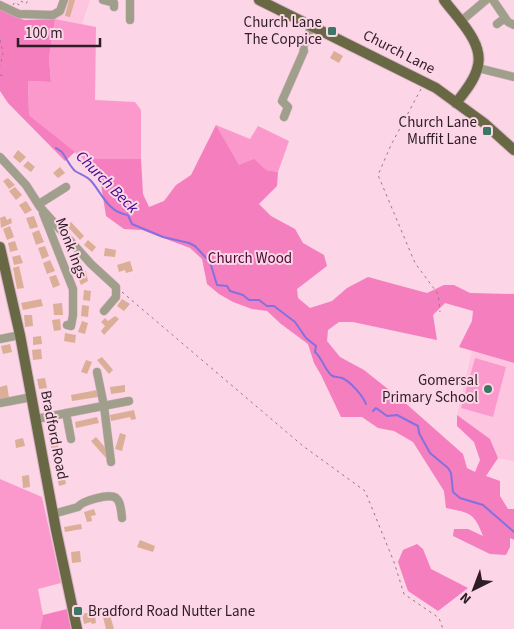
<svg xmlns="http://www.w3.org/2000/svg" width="514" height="629" viewBox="0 0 514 629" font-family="'Source Sans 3',sans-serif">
<rect width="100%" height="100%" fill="#fcd5e7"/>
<path fill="#fdc5e0" d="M 67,0 L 90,0 L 82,24 L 55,19 L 61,13 Z
M 472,351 L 514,363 L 514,461 L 498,458 L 490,439 L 457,415 Z"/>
<path fill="#fc99cc" d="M 55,19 L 96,27 L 95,100 L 135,102 L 141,110 L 141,159 L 83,159 L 29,115 L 28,81 L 51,82 L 49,58 Z
M 216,125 L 250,139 L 258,126 L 289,141 L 278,172 L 239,166 Z
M 475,358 L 506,367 L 493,417 L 461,408 Z
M 0,479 L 42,497 L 61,583 L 38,589 L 43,615 L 40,629 L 0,629 Z"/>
<path fill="#f57ebe" d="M 0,9 L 24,20 L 55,19 L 49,58 L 51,82 L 28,81 L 29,115 L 75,152 L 65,161 L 8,103 L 0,91 Z
M 216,125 L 239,165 L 254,159 L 266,170 L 278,172 L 277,186 L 259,204 L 271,216 L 295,229 L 303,243 L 324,255 L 327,266 L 297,289 L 298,298 L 310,308 L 332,301 L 347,288 L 368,277 L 427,293 L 444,285 L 454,285 L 470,293 L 514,294 L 514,363 L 459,347 L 472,321 L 473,311 L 445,303 L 433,315 L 437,340 L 353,322 L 339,322 L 328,330 L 327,341 L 340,357 L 364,370 L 403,401 L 463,454 L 467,468 L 475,472 L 480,460 L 474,442 L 457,426 L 457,415 L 490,439 L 498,458 L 486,476 L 500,481 L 500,496 L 508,509 L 514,509 L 514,540 L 510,538 L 510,547 L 506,555 L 490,554 L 453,536 L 454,529 L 468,529 L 483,536 C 474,512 470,513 446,508 L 444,491 L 413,442 L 394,431 L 378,428 L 362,417 L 341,417 L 321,375 L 314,363 L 308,344 L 281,324 L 267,311 L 252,309 L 233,302 L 219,294 L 207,284 L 202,259 L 190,248 L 142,230 L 124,229 L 106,216 L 100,179 L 83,159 L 141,159 L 143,194 L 149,207 L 164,201 L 176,185 L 191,175 Z
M 417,544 L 423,549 L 431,569 L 468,588 L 438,611 L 408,591 L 398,562 L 403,550 Z
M 67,609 L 71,629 L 40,629 L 43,615 Z"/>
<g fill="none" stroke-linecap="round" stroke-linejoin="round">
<path stroke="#8271df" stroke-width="2" d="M 56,148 L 62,152 C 67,159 69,165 75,171 C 81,175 87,176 92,182 C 102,194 109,213 128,215 L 132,224 L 163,237 L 189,243 L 195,246 L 210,262 L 217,285 L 227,286 L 230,291 L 243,295 L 249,300 L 259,300 L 267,306 L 274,306 L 295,322 L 306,338 L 316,346 L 315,352 C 322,358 324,368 331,375 C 334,378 337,376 342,378 C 350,381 363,396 366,404
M 373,411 L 376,408 L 387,416 L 397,415 L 418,426 L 419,433 L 430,453 L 448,468 L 451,473 L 453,492 L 460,498 L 483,505 L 514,532"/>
</g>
<path fill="#dbae97" d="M 69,0 L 75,0 L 70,17 L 65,16 Z
M 334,51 L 343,56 L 339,63 L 330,58 Z
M 18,150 L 26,157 L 20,163 L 13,157 Z
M 28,161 L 35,167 L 31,172 L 23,166 Z
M 60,167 L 65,173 L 58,178 L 53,173 Z
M 8,178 L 15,185 L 9,189 L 3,181 Z
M 15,187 L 22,195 L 16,200 L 9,191 Z
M 26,201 L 32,210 L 25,214 L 19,205 Z
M 5,216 L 7,220 L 11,218 L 12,223 L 1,228 L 0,218 Z
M 34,216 L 38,227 L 30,229 L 26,218 Z
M 71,222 L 84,236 L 80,240 L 67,226 Z
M 10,226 L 14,237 L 7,240 L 3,229 Z
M 39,230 L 44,242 L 36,245 L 32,233 Z
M 88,240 L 96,247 L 92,252 L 84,245 Z
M 15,241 L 18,250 L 10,252 L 8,243 Z
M 45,246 L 49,256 L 42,259 L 38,248 Z
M 105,248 L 116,250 L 115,257 L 104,256 Z
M 20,255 L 23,263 L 14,265 L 12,257 Z
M 78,257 L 83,268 L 75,272 L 70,261 Z
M 50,260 L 55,271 L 47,274 L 43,263 Z
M 130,261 L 133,271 L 126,273 L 125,270 L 119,272 L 117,265 Z
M 19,266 L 24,288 L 17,289 L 13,268 Z
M 86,271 L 88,281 L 81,285 L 77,275 Z
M 56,275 L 60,285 L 53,288 L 49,277 Z
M 84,290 L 91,291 L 90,301 L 83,300 Z
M 41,299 L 43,306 L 23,310 L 21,303 Z
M 122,299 L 130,304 L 124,311 L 117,306 Z
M 62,303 L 63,315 L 54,315 L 53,304 Z
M 82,305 L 89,306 L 88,317 L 81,316 Z
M 24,315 L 32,315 L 33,326 L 25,327 Z
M 115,316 L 119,319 L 104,335 L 101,331 L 105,326 L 101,322 L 105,318 L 108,321 Z
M 60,319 L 61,330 L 54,331 L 52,320 Z
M 82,321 L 88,323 L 85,334 L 78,332 Z
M 65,333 L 76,335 L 75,343 L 64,341 Z
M 41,336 L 42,344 L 33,345 L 33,337 Z
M 10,344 L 12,352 L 3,354 L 1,346 Z
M 41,349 L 42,359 L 33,360 L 32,350 Z
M 102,357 L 113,370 L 109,374 L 97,360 Z
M 86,360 L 92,362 L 87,374 L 81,372 Z
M 45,378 L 47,388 L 39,389 L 37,379 Z
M 7,385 L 9,398 L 0,399 L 0,387 Z
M 125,385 L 125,392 L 111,394 L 110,387 Z
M 48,390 L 49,398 L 41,400 L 40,391 Z
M 97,390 L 98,397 L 72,401 L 71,395 Z
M 50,401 L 51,411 L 43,411 L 42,402 Z
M 134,410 L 136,419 L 131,420 L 130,417 L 111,421 L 110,415 Z
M 97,417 L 99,423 L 76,428 L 75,422 Z
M 56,428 L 57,437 L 49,439 L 48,429 Z
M 120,433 L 126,435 L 122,451 L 115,449 Z
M 96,437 L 111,454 L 106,458 L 91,441 Z
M 23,438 L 25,446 L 16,448 L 15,440 Z
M 57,441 L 60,454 L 53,456 L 50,443 Z
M 64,474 L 66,484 L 59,486 L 57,476 Z
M 29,475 L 30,487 L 23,488 L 22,476 Z
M 94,509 L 96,515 L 91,516 L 92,521 L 87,522 L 84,512 Z
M 81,524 L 82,529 L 65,532 L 64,527 Z
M 140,540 L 155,546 L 153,552 L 137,547 Z
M 80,551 L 81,562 L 72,563 L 71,552 Z
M 91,612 L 92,617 L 95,616 L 96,623 L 92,624 L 91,622 L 84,624 L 82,614 Z
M 110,615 L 114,629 L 106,629 L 103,617 Z"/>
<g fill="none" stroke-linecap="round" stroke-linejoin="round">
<defs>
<path id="minor" d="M 103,0 L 114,3 L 114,7
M 130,0 L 130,20
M 493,0 L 508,22 L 514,25
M 0,5 L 19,14 L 53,15 L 60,11 L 64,0
M 460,22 L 486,0
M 497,24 L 505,18
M 478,68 L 514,77
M 284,117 L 288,107 L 282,101 L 304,51 L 303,47 L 312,26
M 0,157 L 26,185 L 40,207 L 91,264 L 116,287 L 116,297 L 104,311
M 39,204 L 66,187
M 43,213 L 73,289 L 73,315 L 71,326 L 67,325
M 0,339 L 20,335
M 97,372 L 104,406 L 111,462
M 0,403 L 32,397
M 66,413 L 71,439
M 36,419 L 129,401
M 53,514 L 78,507 C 82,501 109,493 116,498 C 121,502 121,511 122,518"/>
<path id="major" d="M 259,0 L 436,88 L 484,123 L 514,150
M 444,0 C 457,18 486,44 477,69 C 474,81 464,93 456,103
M 0,247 L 20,335 L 56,530 L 77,629"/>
</defs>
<use href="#minor" stroke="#d7b4c4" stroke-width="9"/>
<use href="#major" stroke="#d7b4c4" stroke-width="12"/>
<path stroke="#947885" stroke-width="1" stroke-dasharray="2.5 4" stroke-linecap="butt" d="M 13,5 L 15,2 L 19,5 L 21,1 L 26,4 L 28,0
M 0,40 L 3,53 L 0,66
M 0,75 L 5,76
M 421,89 L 391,145 L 378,175 L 415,263 L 438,294 L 440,312
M 122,292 L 303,446 L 365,491 L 394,562 L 404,594 L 439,618 L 443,629"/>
<use href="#minor" stroke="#9f9f8c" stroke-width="8"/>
<use href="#major" stroke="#686844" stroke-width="10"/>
</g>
<g fill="#3b7762" stroke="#fcd5e7" stroke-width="2">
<rect x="327" y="26" width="10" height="10" rx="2.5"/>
<rect x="482" y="126" width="10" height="10" rx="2.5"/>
<circle cx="488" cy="389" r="5"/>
<rect x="73" y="606" width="10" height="10" rx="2.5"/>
</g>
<g text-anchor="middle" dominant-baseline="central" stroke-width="4" stroke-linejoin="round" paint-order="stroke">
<g font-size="15" fill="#2e1d25" stroke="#fcd5e7" text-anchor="end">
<text x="322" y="22">Church Lane<tspan x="322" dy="17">The Coppice</tspan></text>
<text x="477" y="122">Church Lane<tspan x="477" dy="17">Muffit Lane</tspan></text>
<text x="478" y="380">Gomersal<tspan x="478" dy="17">Primary School</tspan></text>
<text x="88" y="611" text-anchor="start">Bradford Road Nutter Lane</text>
</g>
<g font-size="15" fill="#2e1d25" stroke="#fcd5e7">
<text transform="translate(399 52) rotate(27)">Church Lane</text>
<text transform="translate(71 248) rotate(69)">Monk Ings</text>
<text transform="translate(54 435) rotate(79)">Bradford Road</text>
</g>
<g font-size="15" fill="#500535" stroke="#fcd5e7">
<text x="250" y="258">Church Wood</text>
</g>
<g font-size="16" font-style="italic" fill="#3c0592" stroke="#fcd5e7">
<text transform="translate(107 182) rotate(45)">Church Beck</text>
</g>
</g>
<g transform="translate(474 589) rotate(222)" stroke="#fcd5e7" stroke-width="4" paint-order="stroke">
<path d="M0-4L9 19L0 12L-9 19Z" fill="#2e1d25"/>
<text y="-8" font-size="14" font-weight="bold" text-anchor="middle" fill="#2e1d25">N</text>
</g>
<path d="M18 38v8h82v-8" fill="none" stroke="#2e1d25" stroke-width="2.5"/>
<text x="25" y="38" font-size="15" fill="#2e1d25" stroke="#fcd5e7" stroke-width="4" paint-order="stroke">100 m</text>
</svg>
